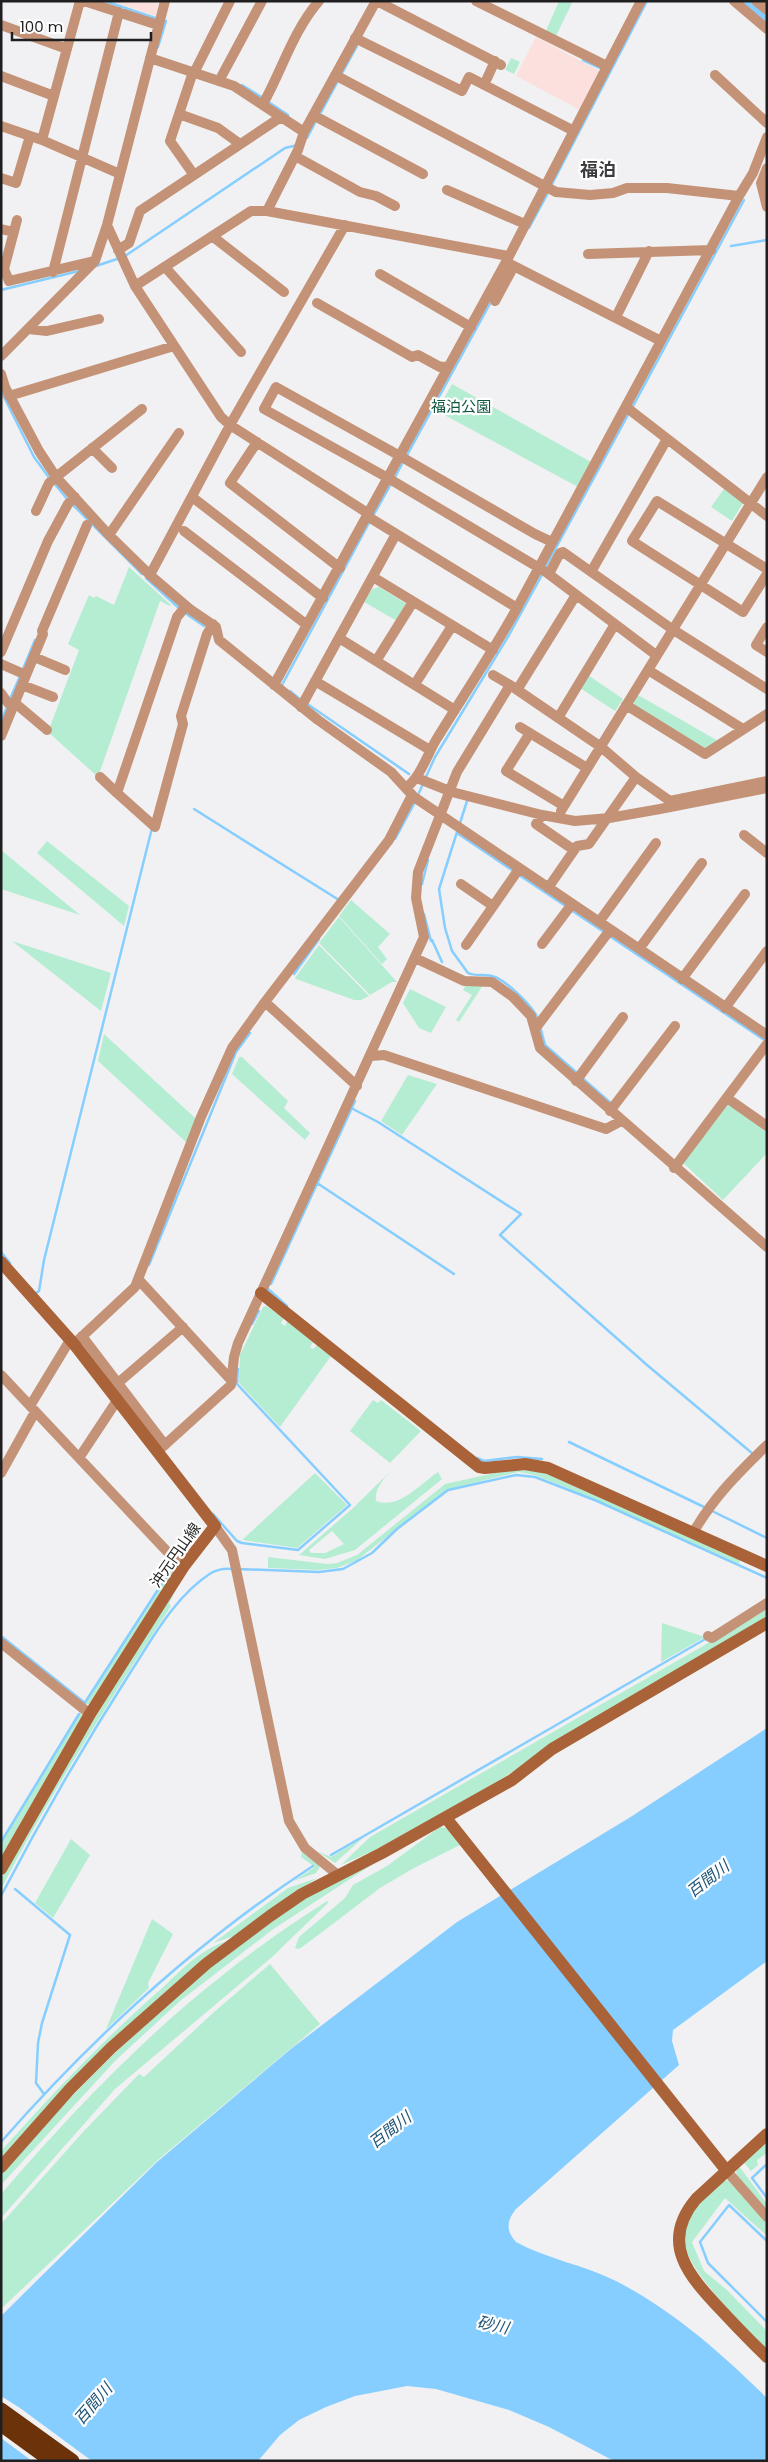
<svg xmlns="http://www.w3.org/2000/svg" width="768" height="2462" viewBox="0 0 768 2462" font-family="Poppins,'Noto Sans JP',sans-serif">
<rect width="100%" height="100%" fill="#f1f1f3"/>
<path fill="#fbe0dd" d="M 110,1 L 159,1 L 155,16 Z
M 536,37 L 600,71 L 580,110 L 516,76 Z"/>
<path fill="#b5edd3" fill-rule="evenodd" d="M 559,1 L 573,1 L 555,38 L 545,33 Z
M 511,58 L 520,62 L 514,74 L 505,70 Z
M 452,384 L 591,462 L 578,487 L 437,411 Z
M 724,489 L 743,503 L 732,521 L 711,507 Z
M 129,567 L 171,605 L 170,606 L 160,601 L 98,777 L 48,732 L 79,650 L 68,644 L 89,595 L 94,598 L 96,596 L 114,605 Z
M 379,587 L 405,603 L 407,606 L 397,621 L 364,602 L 372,589 Z
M 588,675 L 623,699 L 615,711 L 580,688 Z
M 638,695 L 720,742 L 705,750 L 634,707 L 633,703 Z
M 47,841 L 129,906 L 124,926 L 37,853 Z
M 1,850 L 80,915 L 1,889 Z
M 351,900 L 390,934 L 378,947 L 387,959 L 382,964 L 339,916 Z
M 339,917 L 397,982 L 392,982 L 370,995 L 319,943 Z
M 12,941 L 111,973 L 101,1011 Z
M 319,945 L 369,996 L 361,1000 L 354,1000 L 296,979 L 295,978 Z
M 466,985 L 483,985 L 459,1022 L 456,1020 L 472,995 L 463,990 Z
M 410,989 L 446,1007 L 431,1033 L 419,1028 L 403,1003 Z
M 104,1034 L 194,1117 L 197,1120 L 187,1143 L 98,1061 Z
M 239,1057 L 242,1057 L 288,1101 L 284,1108 L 310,1133 L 305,1140 L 232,1074 Z
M 408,1075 L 437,1084 L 402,1135 L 381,1121 Z
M 728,1100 L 767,1129 L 767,1153 L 723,1200 L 682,1162 Z
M 266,1306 L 284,1318 L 281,1323 L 285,1326 L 287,1321 L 313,1342 L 310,1347 L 313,1349 L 317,1345 L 331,1356 L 280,1427 L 239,1383 L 240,1355 L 263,1307 Z
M 373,1400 L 378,1403 L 381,1400 L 421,1431 L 390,1463 L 350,1431 Z
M 397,1465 C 388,1474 374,1487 376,1501 C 399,1510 420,1484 438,1472 L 442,1479 L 355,1550 L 325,1559 L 299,1555 L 352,1509 ZM 332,1531 L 344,1544 L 325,1553 L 311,1553 L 309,1550 Z
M 531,1470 L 549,1475 L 740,1560 L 739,1564 L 565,1487 L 535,1475 L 518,1472 L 448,1489 L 356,1561 L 337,1568 L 318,1570 L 268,1568 L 268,1557 L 327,1564 L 337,1563 L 357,1555 L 445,1484 L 504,1471 Z
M 315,1473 L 347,1505 L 297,1548 L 242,1540 Z
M 173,1569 L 176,1573 L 89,1704 L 85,1704 Z
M 175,1591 L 169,1604 L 171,1606 C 111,1698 52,1791 1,1889 L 1,1879 C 56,1780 114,1685 175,1591 Z
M 767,1605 L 767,1617 L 463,1802 L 373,1851 L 341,1865 L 370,1837 L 703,1646 Z
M 662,1623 L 705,1637 L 661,1662 Z
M 80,1712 L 82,1716 L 1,1857 L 1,1844 Z
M 440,1827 L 447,1828 L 460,1845 L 414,1868 L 380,1888 L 309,1942 L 299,1949 L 295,1948 L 299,1937 L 345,1898 L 353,1885 L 387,1866 Z
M 364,1837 L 335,1863 L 317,1851 L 331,1857 Z
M 71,1839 L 90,1855 L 53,1918 L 35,1903 Z
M 302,1852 L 321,1865 L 316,1873 L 294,1881 L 315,1867 L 301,1857 Z
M 379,1860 L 272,1930 L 180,2001 L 115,2061 L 1,2185 L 1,2173 C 65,2101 132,2032 207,1970 C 238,1945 270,1919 305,1898 C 328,1884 355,1873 379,1860 Z
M 317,1878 L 234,1936 L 213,1943 L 288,1888 Z
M 327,1901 L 329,1902 L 272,1957 L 115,2089 L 1,2218 L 1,2194 C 68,2117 139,2041 219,1978 C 253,1950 290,1925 327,1901 Z
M 152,1919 L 173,1934 L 148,1983 L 149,1988 L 106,2029 Z
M 228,1941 L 1,2159 L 1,2151 C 52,2094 104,2039 161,1989 C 182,1970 201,1948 228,1941 Z
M 270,1964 L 320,2024 L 159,2159 L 1,2309 L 1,2224 L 83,2132 L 139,2074 L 144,2077 L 214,2012 Z
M 767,2141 L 767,2153 L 757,2160 L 758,2165 L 751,2171 L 743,2162 Z
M 739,2166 L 767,2204 L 767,2213 L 738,2178 L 736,2172 Z
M 729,2180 L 767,2224 L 767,2236 L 725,2198 L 692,2242 L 704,2271 L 727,2290 L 767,2331 L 767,2350 C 746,2328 686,2270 684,2241 C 683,2227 690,2217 698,2206 C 705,2196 716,2182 729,2180 Z"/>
<path fill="#86ceff" d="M 767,1728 L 767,1961 L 673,2030 L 672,2041 L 679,2065 L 516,2209 C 506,2221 506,2231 516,2242 C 547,2259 584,2265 616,2281 C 674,2311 721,2353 767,2398 L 767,2461 L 614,2461 L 549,2427 L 509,2410 L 436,2389 L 407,2386 L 355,2396 L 326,2407 L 299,2420 L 280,2435 L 258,2461 L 1,2461 L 1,2316 L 157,2162 L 292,2048 L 457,1922 L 629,1818 Z"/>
<path fill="#f1f1f3" d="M 1,2396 L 20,2408 L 92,2461 L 32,2461 L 1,2438 Z"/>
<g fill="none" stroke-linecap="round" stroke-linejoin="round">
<path stroke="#86ceff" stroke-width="2.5" d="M 105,1 L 155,18
M 158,47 L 166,21 L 164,21
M 583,60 L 600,68
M 341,75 L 357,46
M 242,85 L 263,98
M 267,101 L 288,115
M 319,116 L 339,79
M 307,138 L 316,121
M 551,186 L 647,1
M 529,228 L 549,191
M 731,246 L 767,240
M 125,256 L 285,148 L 298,145
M 96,266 L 120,258
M 1,290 L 79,271
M 1,391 L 34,457 L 50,479
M 632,408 L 744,200
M 406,457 L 492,300
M 394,479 L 403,462
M 54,483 L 68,500
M 72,504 L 142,574
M 373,516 L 391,484
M 545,568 L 629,413
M 146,578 L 181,610
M 185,613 L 204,626
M 23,669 L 35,640
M 282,685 L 370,521
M 290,691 L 301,700
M 10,699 L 21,674
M 306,703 L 409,774
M 1,721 L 7,707
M 425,779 L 435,757 L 509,635 L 543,573
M 417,797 L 423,784
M 194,809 L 339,900
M 460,823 L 468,798
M 457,832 L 439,889 L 445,928 L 452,951 L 468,973 C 476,977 487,973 495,977 C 507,982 533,1006 538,1019
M 457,833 L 515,872
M 395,839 L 415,802
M 519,875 L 567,907
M 422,884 L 428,860
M 571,910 L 604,932
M 424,914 L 431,941
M 608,935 L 766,1041
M 432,940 L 442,962
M 294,974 L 319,939
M 540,1026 L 545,1045 L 577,1073
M 581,1077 L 613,1105
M 351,1108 L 378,1122 L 521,1214 L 500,1235 L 647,1365 L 753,1454
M 317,1183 L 454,1274
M 1,1252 L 10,1263
M 149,1265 L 236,1052 L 250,1033
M 271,1284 L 355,1101
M 268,1289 L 287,1306
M 36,1293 L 39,1291 L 44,1260 L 152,828
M 252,1324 L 259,1311
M 569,1442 L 704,1507
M 477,1458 L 484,1461 L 517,1457 L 542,1459
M 710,1510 L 767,1538
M 213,1514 L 237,1541 L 242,1543 L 298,1550 L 350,1505 L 237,1384 L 238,1369
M 238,1569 L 319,1572 L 343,1569 L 372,1553 L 397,1529 L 448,1490 L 516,1475 L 535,1477 L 597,1501 L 767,1578
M 1,1636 L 85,1703
M 84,1704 L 174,1565
M 1,1842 L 79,1714
M 331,1855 L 707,1638
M 15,1889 L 70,1935 L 42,2023 L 38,2043 L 36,2083 L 44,2094
M 1,1896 C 41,1819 84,1745 130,1673 C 152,1639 175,1596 211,1573 C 218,1569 225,1568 233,1569
M 1,2142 C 93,2037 195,1943 313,1866
M 767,2164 L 752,2178 L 767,2198
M 767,2241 L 729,2205 L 700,2242 L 708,2263 L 767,2322"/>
<path stroke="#86ceff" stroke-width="16" d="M 746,1 L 767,19"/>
<path stroke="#c49377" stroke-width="10" d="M 84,1 L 158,25
M 377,1 L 501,65
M 476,1 L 607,66
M 734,1 L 767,29
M 756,1 L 767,10
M 1,25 L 67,49
M 355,38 L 462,91 L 469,77 L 574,131
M 150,58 L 234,86 L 304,132
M 193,72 L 170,141 L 194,175
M 194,73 L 230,1
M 335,75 L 556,192 L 590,195 L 613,193 L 627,188 L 667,188 L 739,196 L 661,341 L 506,262
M 715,75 L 767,123
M 1,76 L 54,96
M 219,81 L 262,1
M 484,85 L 495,61
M 263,104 C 282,70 293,31 319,1
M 179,114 L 218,128 L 240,144
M 313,115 L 423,174
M 1,126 L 42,140 L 120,174
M 42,140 L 80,1
M 295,156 L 360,192 L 376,196 L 395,206
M 767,168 L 761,183 L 767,207
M 1,178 L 16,183 L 30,136
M 447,190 L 525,224
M 739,196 L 753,173 L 767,137
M 267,211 L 298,150 L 304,132 L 376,1
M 17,220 L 4,269 L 9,281 L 94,261
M 107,225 L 135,286 L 221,417 L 230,425 L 369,514
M 1,229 L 14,232
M 212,236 L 284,292
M 118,250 L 129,243 L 140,211 L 281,117
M 588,254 L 711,250
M 165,267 L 241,352
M 53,272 L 119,12
M 380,274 L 471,327
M 135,286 L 251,211 L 267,211 L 508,256
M 495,301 L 514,266
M 317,303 L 412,357 L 418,355 L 440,367 L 449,366
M 616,317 L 649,251
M 28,329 L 47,331 L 99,319
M 1,356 L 95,261 L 107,225 L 165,1
M 1,374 L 5,387 L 39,451 L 56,477 L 109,535 L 150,575 L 191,610 L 216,627 L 219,640 L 318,720 L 391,772 L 414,797 L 767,1035
M 9,396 L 174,346
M 626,407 L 767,516
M 257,442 L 230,483 L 340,568
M 92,448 L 112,468
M 196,500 L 323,598
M 36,511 L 49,483 L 56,477 L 142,409
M 367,516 L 517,608 C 492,653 463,696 436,740 C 426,757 421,776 406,788
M 184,531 L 307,625
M 109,535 L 179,433
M 552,542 L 535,534 L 400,456 L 276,387 L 264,409 L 388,478 L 546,572 L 656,655
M 767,569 L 657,501 L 632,541 L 743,612 L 767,574
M 591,572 L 667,439
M 549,574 L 560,553 L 563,552 L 672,629 L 767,689
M 150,575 L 230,425 L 345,225
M 373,577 L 493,650
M 186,606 L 177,617 L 117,793 L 155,827 L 183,724 L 181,716 L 207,634 L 213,624
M 517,608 L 661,341
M 767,627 L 756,645 L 767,652
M 339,638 L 455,710
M 1,652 L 48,541 L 68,504 L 75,497
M 34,657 L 65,670
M 376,661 L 413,602
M 1,664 L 26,675
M 648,670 L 743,729
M 493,675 L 510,685
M 315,681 L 430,750
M 415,684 L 452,626
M 22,685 L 53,697
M 274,685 L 506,262 L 641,1
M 517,690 L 576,595
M 1,693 L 8,703 L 13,706
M 15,703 L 47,730
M 626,705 L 705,754 L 767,714
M 301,707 L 396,534
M 558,718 L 615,624
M 520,727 L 587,768
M 530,733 L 506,771 L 564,806
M 1,736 L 43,634 L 42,631 L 87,525
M 100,777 L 117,793
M 636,777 L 670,801 L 767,781
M 417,778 L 452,792 L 542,815 L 575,821 L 609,818 L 660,809 L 767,788
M 561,811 L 767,477
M 542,815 L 536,824 L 574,850
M 744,835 L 767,853
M 461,884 L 493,906
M 599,922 L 656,843
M 542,944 L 572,904
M 466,945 L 519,869
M 639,949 L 702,863
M 415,958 L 464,981 L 492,982 L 513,997 L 531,1016 L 540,1048 L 767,1247
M 682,979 L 745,894
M 265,1002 L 389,840 L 412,795
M 725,1008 L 767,951
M 535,1029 L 610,930
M 371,1056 L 384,1055 L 606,1129 L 621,1121
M 576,1081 L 623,1017
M 727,1098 L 767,1126
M 610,1111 L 675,1026
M 674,1168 L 767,1044
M 138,1279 L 232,1381
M 82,1336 L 165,1445
M 74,1344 L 135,1287 L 201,1117 L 232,1048 L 265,1002 L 357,1086
M 1,1375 L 177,1562 L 184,1566
M 118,1383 L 183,1327
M 30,1406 L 70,1340
M 158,1451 L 231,1385 L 234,1357 L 238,1343 L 424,937 L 416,898 L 418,872 L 457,772 L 510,685 L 601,747 L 636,777 L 589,844 L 577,846 L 548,888
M 79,1458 L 118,1399
M 1,1473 L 35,1412
M 215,1526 L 232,1550 L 289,1821 L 305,1848 L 338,1875
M 693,1533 C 713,1498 738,1473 767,1445
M 708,1636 L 712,1638 L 767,1603
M 1,1643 L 90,1714
M 726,2170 L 767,2217"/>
<path stroke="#aa6338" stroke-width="12" d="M 1,1262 L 74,1344 L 215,1526 L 184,1566 L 90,1714 L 1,1869
M 261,1293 L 479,1467 L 485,1468 L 525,1464 L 548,1468 L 767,1566
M 446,1818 L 726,2170
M 767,2134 L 696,2199 C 659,2243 689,2276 721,2310 C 736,2326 751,2342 767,2357
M 1,2167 L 70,2089 L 111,2048 L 206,1964 L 270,1916 L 302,1894 L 382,1853 L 512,1780 L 552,1749 L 767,1623"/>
<path stroke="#6c330a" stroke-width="15" d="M 1,2410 L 72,2461
M 1,2424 L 52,2461"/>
</g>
<g text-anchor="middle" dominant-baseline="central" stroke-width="4.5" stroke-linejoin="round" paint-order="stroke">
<g font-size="15" fill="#10553d" stroke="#fefeff">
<text x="461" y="406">福泊公園</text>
</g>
<g font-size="15" fill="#1f1f20" stroke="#fefeff">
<text transform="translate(175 1555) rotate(-55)">沖元円山線</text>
</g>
<g font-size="16" font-style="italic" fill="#205576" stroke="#fefeff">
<text transform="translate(708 1879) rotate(-38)">百間川</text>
<text transform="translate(390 2130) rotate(-38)">百間川</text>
<text transform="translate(493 2325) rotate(12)">砂川</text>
<text transform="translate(93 2404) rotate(-49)">百間川</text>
</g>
<g font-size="18" font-weight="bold" fill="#3c3c3e" stroke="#fefeff">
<text x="598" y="169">福泊</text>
</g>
</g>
<rect width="768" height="2462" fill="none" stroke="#1f1f20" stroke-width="5"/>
<path d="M12 32v8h139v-8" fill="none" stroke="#1f1f20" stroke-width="2.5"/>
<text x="20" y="32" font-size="15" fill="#1f1f20" stroke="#fefeff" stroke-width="4" paint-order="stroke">100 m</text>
</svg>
